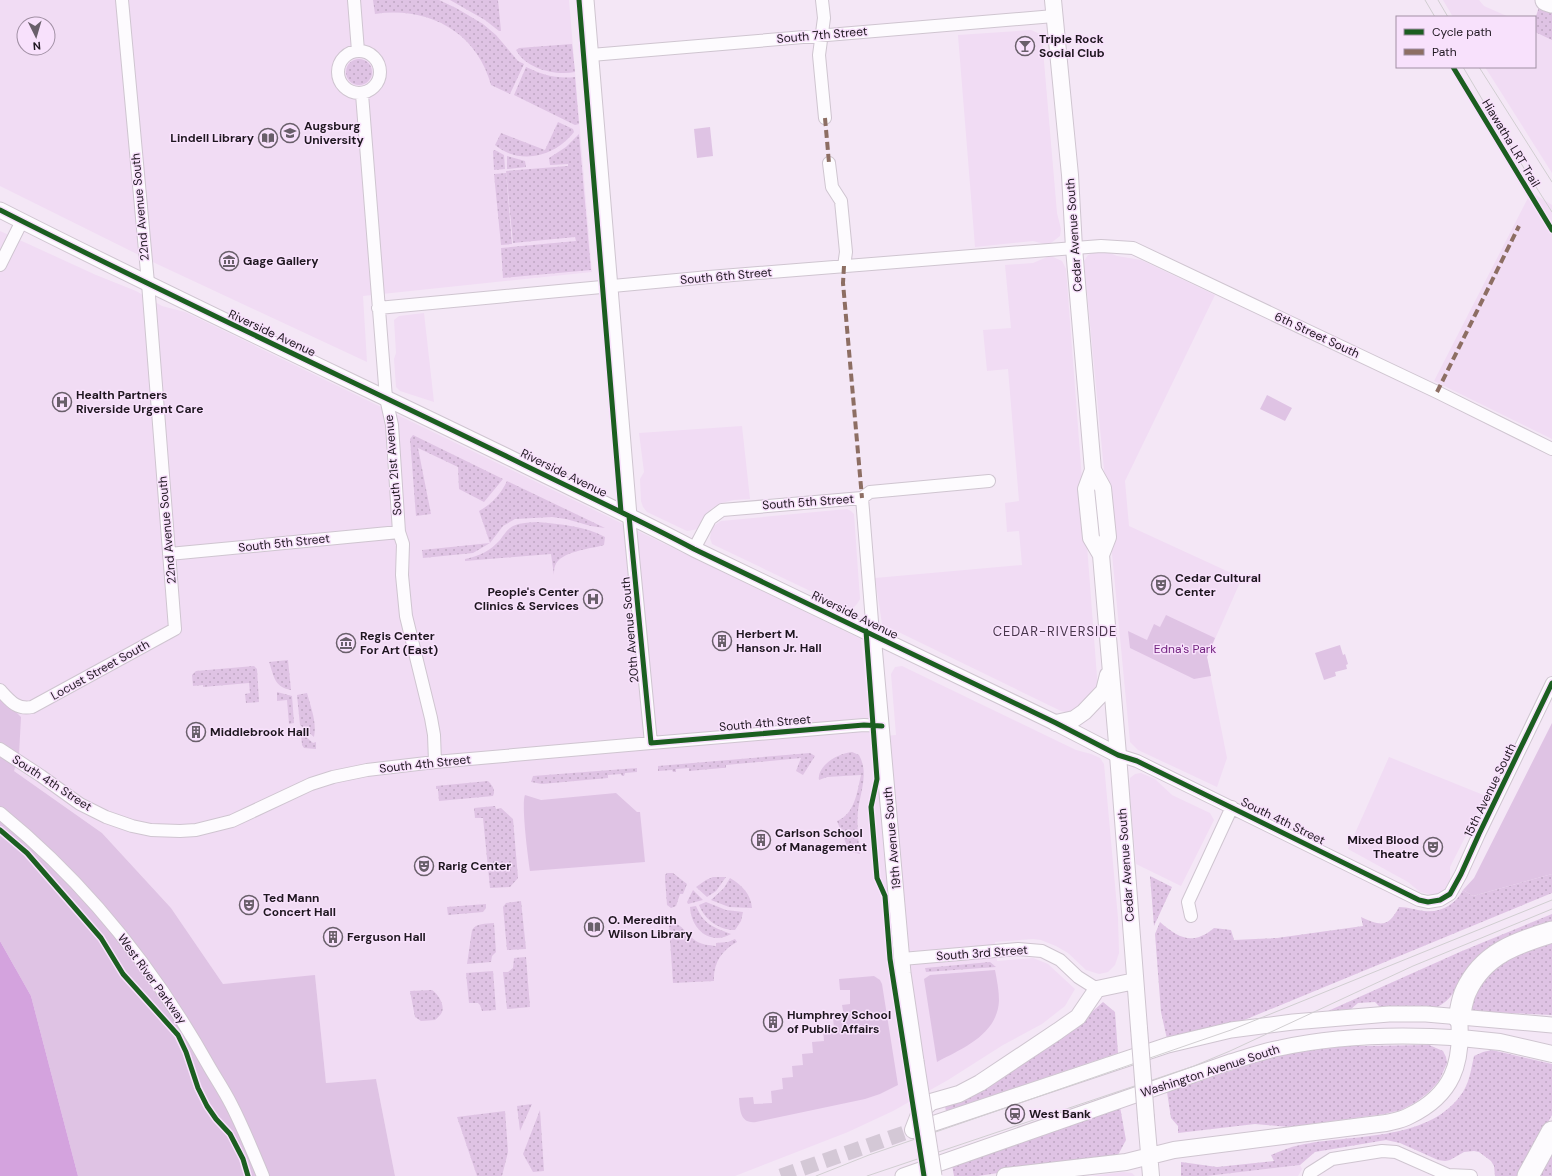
<svg xmlns="http://www.w3.org/2000/svg" width="1552" height="1176" viewBox="0 0 1552 1176" font-family="'DM Sans',sans-serif">
<defs>
<pattern id="grass-dots" width="8" height="8" patternUnits="userSpaceOnUse"><rect width="8" height="8" fill="#dfc3e4"/><path d="M2 2h.1M6 6h.1" fill="none" stroke="#bfa7c3" stroke-width="1.8" stroke-linecap="round"/></pattern>
</defs>
<rect width="100%" height="100%" fill="#f4e7f6"/>
<path fill="#f1dcf4" fill-rule="evenodd" d="M 0,0 L 569,0 L 592,272 L 363,296 L 367,362 L 157,264 L 0,186 ZM 24,24 L 48,24 L 48,48 L 24,48 Z
M 1443,0 L 1479,0 L 1484,6 L 1509,17 L 1453,17 Z
M 1535,29 L 1552,37 L 1552,173 L 1485,67 L 1535,67 Z
M 1031,30 L 1040,34 L 1042,38 L 1057,213 L 1061,229 L 1060,236 L 1051,243 L 1045,244 L 1033,241 L 975,247 L 958,35 Z
M 1531,192 L 1552,205 L 1552,439 L 1434,381 Z
M 0,231 L 96,275 L 136,291 L 162,306 L 185,312 L 861,639 L 872,737 L 896,735 L 891,674 L 895,667 L 902,666 L 1076,750 L 1091,754 L 1100,758 L 1104,764 L 1118,918 L 1119,953 L 1115,965 L 1108,972 L 1099,974 L 1086,970 L 1068,953 L 1056,946 L 1041,940 L 1033,939 L 995,942 L 997,961 L 1033,958 L 1048,964 L 1075,989 L 1065,1006 L 1042,1024 L 1003,1045 L 948,1080 L 893,1111 L 848,1132 L 735,1176 L 395,1176 L 376,1079 L 326,1083 L 315,976 L 223,984 L 171,908 L 102,833 L 14,771 L 0,701 Z
M 1102,250 L 1117,256 L 1141,260 L 1215,295 L 1125,481 L 1129,526 L 1242,578 L 1207,657 L 1227,758 L 1217,787 L 1138,750 L 1130,742 L 1084,261 L 1088,255 L 1095,252 Z
M 1047,257 L 1053,257 L 1062,261 L 1066,269 L 1098,690 L 1090,700 L 1070,713 L 1061,711 L 882,624 L 875,578 L 1022,565 L 1019,531 L 1007,532 L 1005,503 L 1019,501 L 1008,369 L 987,371 L 983,330 L 1011,328 L 1005,265 L 1033,263 Z
M 424,313 L 434,402 L 400,391 L 396,387 L 394,359 L 396,353 L 394,320 L 399,316 Z
M 742,426 L 750,499 L 734,500 L 721,503 L 711,509 L 698,529 L 693,530 L 687,531 L 647,512 L 643,507 L 641,501 L 640,479 L 644,472 L 639,433 Z
M 847,509 L 851,511 L 854,514 L 860,599 L 857,604 L 853,608 L 846,608 L 712,544 L 710,538 L 712,527 L 721,521 Z
M 1389,757 L 1486,796 L 1450,867 L 1450,881 L 1444,892 L 1433,895 L 1420,892 L 1408,882 L 1348,849 Z
M 1141,773 L 1155,779 L 1172,795 L 1210,813 L 1214,820 L 1181,886 L 1136,864 L 1129,785 L 1130,778 L 1135,774 Z
M 1300,1165 L 1302,1169 L 1298,1176 L 1207,1176 Z
M 1123,1172 L 1132,1173 L 1135,1176 L 1092,1176 Z"/>
<path fill="url(#grass-dots)" d="M 373,0 L 439,0 L 456,8 L 483,24 L 496,35 L 518,61 L 524,64 L 510,94 L 491,85 C 477,32 428,6 375,14 Z
M 450,0 L 498,0 L 501,31 L 499,31 L 485,20 Z
M 1539,7 L 1552,9 L 1552,40 L 1535,32 L 1535,19 Z
M 572,44 L 575,72 C 556,76 526,69 516,50 L 519,48 Z
M346 72a13 13 0 1 1 26 0a13 13 0 1 1-26 0Z
M 526,67 C 543,75 556,79 575,77 L 579,124 L 575,125 L 514,95 Z
M 558,122 L 573,129 L 574,132 C 556,156 520,166 495,145 L 501,133 L 545,150 Z
M 579,134 L 591,270 L 503,278 L 501,248 L 576,241 L 575,237 L 513,243 L 506,171 L 568,166 L 568,164 L 550,165 L 549,158 L 566,147 Z
M 495,150 L 504,155 L 505,169 L 494,170 L 493,151 Z
M 507,156 L 525,161 L 526,167 L 507,169 Z
M 506,173 L 512,244 L 501,245 L 494,174 Z
M 413,435 L 503,479 L 484,502 L 459,489 L 458,467 L 418,448 L 431,514 L 416,516 L 410,439 Z
M 507,481 L 605,528 L 591,526 L 566,519 L 552,517 L 515,519 L 503,526 L 490,543 L 473,553 L 423,558 L 422,550 L 490,543 L 479,511 C 492,504 501,494 507,481 Z
M 537,522 C 560,524 585,526 605,537 L 604,545 C 591,549 560,551 555,566 C 554,568 554,572 554,575 L 551,554 L 465,561 L 465,559 C 480,556 490,551 500,540 C 503,536 506,531 510,528 C 518,522 528,523 537,522 Z
M 288,660 L 291,690 C 274,687 274,676 269,662 Z
M 254,666 L 257,669 L 259,702 L 246,703 L 245,694 L 250,693 L 249,683 L 203,687 L 203,685 L 193,686 L 192,675 L 196,671 Z
M 277,692 L 292,696 L 294,723 L 289,724 L 287,700 L 277,701 Z
M 307,693 C 311,708 317,722 314,737 L 300,725 L 297,695 Z
M 301,734 L 303,734 L 313,743 L 316,742 L 316,749 L 304,748 L 302,745 Z
M 852,752 L 859,755 C 868,771 862,788 859,804 C 856,820 858,838 860,854 L 849,851 L 837,821 C 855,814 857,792 861,775 L 827,777 L 819,780 C 817,765 839,753 852,752 Z
M 810,753 L 815,756 L 803,775 L 796,771 L 801,758 L 726,765 L 726,768 L 722,768 L 689,771 L 689,768 L 676,769 L 676,772 L 673,772 L 672,770 L 658,771 L 658,766 Z
M 637,768 L 637,772 L 625,773 L 624,776 L 622,776 L 621,774 L 608,775 L 608,778 L 542,784 L 531,782 L 533,776 Z
M 488,781 C 492,785 496,790 493,796 L 439,801 L 438,789 L 436,789 L 436,786 Z
M 495,806 L 496,809 L 501,808 L 513,819 L 518,878 L 510,887 L 490,888 L 483,818 L 475,818 L 474,808 Z
M 667,873 L 673,873 L 687,884 L 683,894 L 680,894 L 676,906 L 671,908 L 667,905 L 665,878 L 665,875 Z
M 1552,874 L 1552,893 L 1237,1023 L 1167,1039 L 1161,1012 L 1155,934 L 1160,922 C 1178,938 1193,946 1214,928 L 1231,930 L 1234,940 L 1277,938 L 1363,926 L 1361,917 C 1381,926 1388,928 1399,907 C 1408,907 1416,910 1424,911 C 1441,913 1456,904 1463,890 L 1473,896 Z
M 1150,876 L 1172,887 L 1154,926 Z
M 713,877 L 726,877 L 716,891 L 707,897 L 696,887 L 706,880 Z
M 730,878 C 742,885 751,894 752,908 L 729,907 L 711,900 L 724,888 Z
M 693,890 L 703,900 L 688,904 L 687,902 Z
M 521,901 L 526,949 L 507,950 L 503,907 L 506,903 Z
M 706,902 L 726,910 L 743,912 L 741,921 L 735,930 C 719,930 705,920 699,905 Z
M 486,904 L 486,908 L 483,912 L 448,915 L 447,907 Z
M 696,906 C 704,925 713,927 731,934 C 710,946 691,929 690,907 Z
M 1552,914 L 1552,925 C 1522,932 1494,938 1473,962 C 1458,978 1457,999 1435,1008 L 1382,1009 L 1375,1002 L 1358,1003 L 1351,1009 L 1328,1011 L 1462,951 Z
M 494,923 L 496,952 L 492,956 L 491,962 L 467,964 L 472,930 C 476,923 486,924 494,923 Z
M 673,923 C 682,924 688,936 696,941 C 702,945 709,945 716,946 L 716,943 L 728,942 L 735,939 L 737,942 C 722,950 713,963 714,981 L 673,983 L 669,925 Z
M 1552,940 L 1552,1015 L 1468,1011 L 1471,995 L 1488,969 Z
M 526,957 L 530,1007 L 507,1009 L 503,972 L 508,972 L 513,968 L 514,958 Z
M 990,962 L 996,967 L 926,972 L 925,968 Z
M 493,971 L 496,1010 L 482,1011 L 480,1005 L 478,1003 L 469,1003 L 466,973 Z
M 432,990 C 438,994 445,1005 442,1012 C 441,1015 437,1018 435,1020 L 421,1021 L 415,1017 L 410,991 Z
M 1103,1002 L 1115,1012 L 1118,1053 L 946,1111 L 944,1102 L 1083,1020 Z
M 1333,1044 L 1363,1046 L 1429,1045 L 1443,1051 L 1446,1057 L 1447,1063 L 1439,1081 L 1429,1092 L 1416,1102 L 1401,1110 L 1384,1114 L 1289,1127 L 1255,1124 L 1178,1133 L 1178,1126 L 1171,1118 L 1167,1092 L 1269,1058 Z
M 1492,1050 L 1552,1064 L 1552,1115 L 1518,1176 L 1495,1176 L 1494,1166 L 1491,1161 L 1479,1152 L 1474,1151 L 1464,1152 L 1450,1160 L 1445,1161 L 1438,1160 L 1400,1143 L 1386,1140 L 1315,1152 L 1300,1165 L 1207,1176 L 1181,1176 L 1181,1162 L 1217,1167 L 1274,1161 L 1271,1155 C 1281,1151 1290,1147 1300,1145 C 1351,1134 1426,1142 1460,1096 C 1469,1085 1471,1070 1474,1056 L 1483,1052 Z
M 532,1104 L 520,1131 L 517,1106 Z
M 1120,1107 L 1126,1140 L 1118,1155 L 978,1176 L 954,1176 L 952,1165 Z
M 540,1110 L 544,1171 L 533,1172 L 523,1154 Z
M 505,1111 L 508,1152 L 502,1176 L 477,1176 L 457,1117 Z
M 1552,1153 L 1552,1176 L 1540,1176 Z"/>
<path fill="#dfc3e4" d="M 710,127 L 713,156 L 697,158 L 694,129 Z
M 1267,395 L 1292,408 L 1285,421 L 1260,409 Z
M 1166,615 L 1215,638 L 1207,657 L 1211,676 L 1194,679 L 1130,648 L 1128,631 L 1147,640 L 1154,624 L 1160,627 Z
M 1340,645 L 1343,655 L 1345,654 L 1348,664 L 1346,665 L 1347,669 L 1335,672 L 1336,676 L 1324,680 L 1315,653 Z
M 0,696 L 21,717 L 19,755 L 14,771 L 102,833 L 171,908 L 223,984 L 315,975 L 326,1083 L 376,1079 L 395,1176 L 78,1176 L 31,996 L 0,941 Z
M 1552,723 L 1552,874 L 1473,896 L 1463,890 L 1474,878 Z
M 616,793 L 637,812 L 640,812 L 645,862 L 530,871 C 528,857 521,804 525,795 L 541,800 Z
M 995,970 C 997,980 999,991 999,1001 C 997,1035 963,1048 937,1062 L 924,979 L 930,975 Z
M 874,976 L 880,980 L 882,984 L 898,1085 L 880,1094 L 865,1099 L 756,1122 C 740,1124 740,1110 739,1098 L 753,1097 L 754,1104 L 772,1103 L 771,1091 L 783,1089 L 782,1078 L 793,1077 L 792,1066 L 803,1065 L 802,1054 L 813,1053 L 812,1042 L 824,1041 L 823,1030 L 834,1029 L 833,1017 L 844,1016 L 842,1005 L 850,1004 L 850,990 L 840,990 L 839,979 Z"/>
<path fill="#d4a3de" d="M 0,941 L 31,996 L 78,1176 L 0,1176 Z"/>
<g fill="none" stroke-linecap="round" stroke-linejoin="round">
<path stroke="#d4c8d6" stroke-width="15" stroke-dasharray="15 8" stroke-linecap="butt" d="M 781,1176 L 913,1130"/>
<defs>
<path id="minor" d="M 354,0 L 358,51
M 822,0 L 824,18 L 819,55 L 825,118
M338 72a21 21 0 1 1 42 0a21 21 0 1 1-42 0Z
M 591,55 L 1054,16
M 362,94 L 386,398 L 392,425 L 399,532 L 403,544 L 402,575 L 406,616 L 431,718 L 434,735 L 435,762
M 829,163 L 832,187 L 841,201 L 846,252 L 844,266
M 0,265 L 22,221
M 378,308 L 709,277 L 1009,253 L 1101,246 L 1133,248 L 1437,392 L 1552,449
M 862,498 L 873,634
M 629,516 L 651,743
M 694,549 L 710,519 L 722,510 L 862,498 L 870,492 L 989,481
M 169,554 L 399,532
M 0,690 C 10,701 17,710 32,707 L 175,629 L 148,283 L 122,0
M 0,749 L 41,776 L 80,804 L 106,817 L 132,826 L 151,830 L 180,831 L 196,830 L 232,821 L 311,784 L 333,777 L 367,770 L 435,762 L 651,743 L 864,725 L 882,726
M 1118,755 L 1137,761 L 1419,900 L 1428,902 L 1440,900 L 1450,894 L 1461,874 L 1479,834 L 1552,683
M 0,813 C 86,883 156,971 210,1068 C 217,1080 225,1092 231,1104 C 243,1127 253,1152 263,1176
M 1191,916 L 1188,902 L 1232,807
M 902,959 L 1018,949 L 1042,951 L 1060,960 L 1078,977 L 1097,989
M 1309,1176 L 1310,1173 L 1332,1159 L 1382,1151 L 1396,1152 L 1448,1175 L 1471,1176"/>
<path id="tertiary" d="M 586,0 L 629,516
M 0,210 C 167,295 337,374 506,456 C 568,487 632,516 694,549 L 1056,723 L 1118,755
M 873,634 L 903,973 L 916,1061
M 914,1130 L 1168,1045 L 1231,1030 L 1293,1022 L 1389,1014 L 1426,1014 L 1552,1025
M 903,1176 L 1230,1062 C 1247,1057 1264,1051 1280,1048 C 1339,1035 1401,1034 1461,1038"/>
<path id="secondary" d="M 1053,0 L 1070,175 L 1074,248 L 1093,470 L 1103,488 L 1108,537 L 1101,555
M 1093,470 L 1086,489 L 1091,538 L 1101,555 L 1118,755 L 1139,1028
M 1056,723 L 1074,719 L 1084,712 L 1104,691 L 1108,675
M 1461,1038 L 1500,1042 L 1552,1054
M 1146,1118 L 1151,1176
M 913,1130 L 920,1112 L 931,1102 L 959,1094 L 980,1083 L 1058,1031 L 1078,1017 L 1097,989 L 1135,981
M 1005,1176 L 1126,1162 L 1174,1150 L 1386,1123 C 1394,1121 1402,1120 1409,1116 C 1453,1095 1463,1063 1459,1018"/>
<path id="motorway" d="M 1546,0 L 1552,2
M 1459,1018 C 1461,1009 1462,999 1466,991 C 1483,954 1516,943 1552,932
M 1528,1176 L 1552,1132"/>
</defs>
<use href="#minor" stroke="#cfc5d0" stroke-width="14"/>
<use href="#tertiary" stroke="#cfc5d0" stroke-width="17"/>
<use href="#secondary" stroke="#cfc5d0" stroke-width="18"/>
<use href="#motorway" stroke="#cfc5d0" stroke-width="23"/>
<use href="#minor" stroke="#fdfbfe" stroke-width="12"/>
<use href="#tertiary" stroke="#fdfbfe" stroke-width="15"/>
<use href="#secondary" stroke="#fdfbfe" stroke-width="16"/>
<use href="#motorway" stroke="#fdfbfe" stroke-width="21"/>
<path stroke="#d1ced1" stroke-width="1" d="M 1425,0 L 1435,17
M 1438,0 L 1448,17
M 1463,67 L 1508,143 L 1552,212
M 1479,67 L 1552,182
M 816,1176 L 869,1155 L 1231,1030 L 1552,900
M 867,1176 L 1194,1066 L 1230,1051 L 1413,966 L 1552,909"/>
<defs>
<path id="tertiary-bridge" d="M 916,1061 L 934,1176"/>
<path id="secondary-bridge" d="M 1139,1028 L 1146,1118"/>
</defs>
<use href="#tertiary-bridge" stroke="#cfc5d0" stroke-width="17" stroke-linecap="butt"/>
<use href="#secondary-bridge" stroke="#cfc5d0" stroke-width="18" stroke-linecap="butt"/>
<use href="#tertiary-bridge" stroke="#fdfbfe" stroke-width="15"/>
<use href="#secondary-bridge" stroke="#fdfbfe" stroke-width="16"/>
<path stroke="#8d6e63" stroke-width="4" stroke-dasharray="8 4" stroke-linecap="butt" d="M 825,118 L 829,163
M 844,266 L 843,283 L 862,498
M 1437,392 L 1519,226"/>
<defs>
<path id="cycleway" d="M 579,0 L 621,512
M 1453,67 L 1552,230
M 0,210 C 167,295 337,374 506,456 C 568,487 632,516 694,549 L 1056,723 L 1118,755 L 1137,761 L 1419,900 L 1428,902 L 1440,900 L 1450,894 L 1461,874 L 1479,834 L 1552,683
M 629,516 L 651,743 L 864,725 L 882,726
M 866,631 L 877,779 L 871,807 L 877,878 L 885,896 L 890,959 L 924,1176
M 0,830 L 27,853 L 101,938 L 123,974 L 178,1035 L 186,1052 L 198,1088 L 207,1106 L 216,1119 L 230,1134 L 243,1159 L 248,1176"/>
</defs>
<use href="#cycleway" stroke="#f8e1fc" stroke-width="8"/>
<use href="#cycleway" stroke="#1b5e20" stroke-width="5"/>
</g>
<defs>
<symbol id="bar-ring" viewBox="-11 -11 22 22"><circle r="9.5" fill="#f8e1fc" stroke="#695f6a" stroke-width="1.5"/><path d="M-6-5H6L.8 .8V4.5H3.5V6h-7V4.5H-.8V.8Z" fill="#695f6a"/></symbol>
<symbol id="university-ring" viewBox="-11 -11 22 22"><circle r="9.5" fill="#f8e1fc" stroke="#695f6a" stroke-width="1.5"/><path d="M0-5L7-2L0 1L-7-2ZM-4 1L0 2.5L4 1V4Q0 6-4 4Z" fill="#695f6a"/></symbol>
<symbol id="library-ring" viewBox="-11 -11 22 22"><circle r="9.5" fill="#f8e1fc" stroke="#695f6a" stroke-width="1.5"/><path d="M-6-4Q-3-5.5-.7-3.5V5Q-3 3-6 4ZM6-4Q3-5.5 .7-3.5V5Q3 3 6 4Z" fill="#695f6a"/></symbol>
<symbol id="museum-ring" viewBox="-11 -11 22 22"><circle r="9.5" fill="#f8e1fc" stroke="#695f6a" stroke-width="1.5"/><path d="M0-6L6-3V-2H-6V-3ZM-5-1h2V3h-2ZM-1-1h2V3h-2ZM3-1h2V3H3ZM-6 4H6V6H-6Z" fill="#695f6a"/></symbol>
<symbol id="hospital-ring" viewBox="-11 -11 22 22"><circle r="9.5" fill="#f8e1fc" stroke="#695f6a" stroke-width="1.5"/><path d="M-5-5h3v3.5h4V-5h3V5h-3V1.5h-4V5h-3Z" fill="#695f6a"/></symbol>
<symbol id="theatre-ring" viewBox="-11 -11 22 22"><circle r="9.5" fill="#f8e1fc" stroke="#695f6a" stroke-width="1.5"/><path d="M-5-5.5Q0-4 5-5.5V0Q5 5 0 6Q-5 5-5 0ZM-3.3-2.5H-1v1.5H-3.3ZM1-2.5H3.3v1.5H1ZM-2.8 1Q0 5.5 2.8 1Z" fill="#695f6a"/></symbol>
<symbol id="building-ring" viewBox="-11 -11 22 22"><circle r="9.5" fill="#f8e1fc" stroke="#695f6a" stroke-width="1.5"/><path d="M-4-6H4V6H1V3H-1V6H-4ZM-2.5-4.3h1.7v1.8h-1.7ZM.8-4.3h1.7v1.8H.8ZM-2.5-1h1.7V.8h-1.7ZM.8-1h1.7V.8H.8Z" fill="#695f6a"/></symbol>
<symbol id="station-ring" viewBox="-11 -11 22 22"><circle r="9.5" fill="#f8e1fc" stroke="#695f6a" stroke-width="1.5"/><path d="M-3-6H3Q5-6 5-4V2Q5 4 3 4L4.5 6H3L1.5 4h-3L-3 6H-4.5L-3 4Q-5 4-5 2V-4Q-5-6-3-6ZM-3.5-4v3h7v-3ZM-3.5 1v1.5H-2V1ZM2 1v1.5H3.5V1Z" fill="#695f6a"/></symbol>
</defs>
<g fill-rule="evenodd">
<use href="#bar-ring" x="1014" y="35" width="22" height="22"/>
<use href="#university-ring" x="279" y="122" width="22" height="22"/>
<use href="#library-ring" x="257" y="127" width="22" height="22"/>
<use href="#museum-ring" x="218" y="250" width="22" height="22"/>
<use href="#hospital-ring" x="51" y="391" width="22" height="22"/>
<use href="#theatre-ring" x="1150" y="574" width="22" height="22"/>
<use href="#hospital-ring" x="582" y="588" width="22" height="22"/>
<use href="#building-ring" x="711" y="630" width="22" height="22"/>
<use href="#museum-ring" x="335" y="632" width="22" height="22"/>
<use href="#building-ring" x="185" y="721" width="22" height="22"/>
<use href="#building-ring" x="750" y="829" width="22" height="22"/>
<use href="#theatre-ring" x="1422" y="836" width="22" height="22"/>
<use href="#theatre-ring" x="413" y="855" width="22" height="22"/>
<use href="#theatre-ring" x="238" y="894" width="22" height="22"/>
<use href="#library-ring" x="583" y="916" width="22" height="22"/>
<use href="#building-ring" x="322" y="926" width="22" height="22"/>
<use href="#building-ring" x="762" y="1011" width="22" height="22"/>
<use href="#station-ring" x="1004" y="1103" width="22" height="22"/>
</g>
<g text-anchor="middle" dominant-baseline="central" stroke-width="3" stroke-linejoin="round" paint-order="stroke">
<g font-size="12" fill="#1e161f" stroke="#f8e1fc">
<text transform="translate(822 35) rotate(-5)">South 7th Street</text>
<text transform="translate(1511 143) rotate(59)">Hiawatha LRT Trail</text>
<text transform="translate(140 207) rotate(-95)">22nd Avenue South</text>
<text transform="translate(1074 235) rotate(-94)">Cedar Avenue South</text>
<text transform="translate(726 276) rotate(-5)">South 6th Street</text>
<text transform="translate(272 333) rotate(25)">Riverside Avenue</text>
<text transform="translate(1317 335) rotate(25)">6th Street South</text>
<text transform="translate(393 465) rotate(-95)">South 21st Avenue</text>
<text transform="translate(564 473) rotate(26)">Riverside Avenue</text>
<text transform="translate(808 502) rotate(-4)">South 5th Street</text>
<text transform="translate(167 530) rotate(-95)">22nd Avenue South</text>
<text transform="translate(284 543) rotate(-6)">South 5th Street</text>
<text transform="translate(855 615) rotate(26)">Riverside Avenue</text>
<text transform="translate(630 630) rotate(-95)">20th Avenue South</text>
<text transform="translate(100 670) rotate(-29)">Locust Street South</text>
<text transform="translate(765 723) rotate(-5)">South 4th Street</text>
<text transform="translate(425 764) rotate(-6)">South 4th Street</text>
<text transform="translate(52 783) rotate(33)">South 4th Street</text>
<text transform="translate(1490 790) rotate(-64)">15th Avenue South</text>
<text transform="translate(1283 821) rotate(26)">South 4th Street</text>
<text transform="translate(892 838) rotate(-95)">19th Avenue South</text>
<text transform="translate(1126 865) rotate(-94)">Cedar Avenue South</text>
<text transform="translate(982 953) rotate(-4)">South 3rd Street</text>
<text transform="translate(152 979) rotate(54)">West River Parkway</text>
<text transform="translate(1210 1071) rotate(-18)">Washington Avenue South</text>
</g>
<g font-size="12" font-weight="bold" fill="#1e161f" stroke="#f8e1fc" text-anchor="start">
<text x="1039" y="39">Triple Rock<tspan x="1039" dy="14">Social Club</tspan></text>
<text x="304" y="126">Augsburg<tspan x="304" dy="14">University</tspan></text>
<text x="254" y="138" text-anchor="end">Lindell Library</text>
<text x="243" y="261">Gage Gallery</text>
<text x="76" y="395">Health Partners<tspan x="76" dy="14">Riverside Urgent Care</tspan></text>
<text x="1175" y="578">Cedar Cultural<tspan x="1175" dy="14">Center</tspan></text>
<text x="579" y="592" text-anchor="end">People's Center<tspan x="579" dy="14">Clinics &amp; Services</tspan></text>
<text x="736" y="634">Herbert M.<tspan x="736" dy="14">Hanson Jr. Hall</tspan></text>
<text x="360" y="636">Regis Center<tspan x="360" dy="14">For Art (East)</tspan></text>
<text x="210" y="732">Middlebrook Hall</text>
<text x="775" y="833">Carlson School<tspan x="775" dy="14">of Management</tspan></text>
<text x="1419" y="840" text-anchor="end">Mixed Blood<tspan x="1419" dy="14">Theatre</tspan></text>
<text x="438" y="866">Rarig Center</text>
<text x="263" y="898">Ted Mann<tspan x="263" dy="14">Concert Hall</tspan></text>
<text x="608" y="920">O. Meredith<tspan x="608" dy="14">Wilson Library</tspan></text>
<text x="347" y="937">Ferguson Hall</text>
<text x="787" y="1015">Humphrey School<tspan x="787" dy="14">of Public Affairs</tspan></text>
<text x="1029" y="1114">West Bank</text>
</g>
<g font-size="12" fill="#732480" stroke="#f8e1fc">
<text x="1185" y="649">Edna's Park</text>
</g>
<g font-size="13" letter-spacing="1" fill="#48364b" stroke="#f8e1fc">
<text x="1055" y="631">CEDAR-RIVERSIDE</text>
</g>
</g>
<rect x="1396" y="16" width="140" height="52" fill="#f8e1fc" stroke="#a190a4"/>
<rect x="1404" y="29" width="20" height="6" fill="#1b5e20" stroke="#a190a4"/>
<text x="1432" y="36" font-size="12" fill="#1e161f">Cycle path</text>
<rect x="1404" y="49" width="20" height="6" fill="#8d6e63" stroke="#a190a4"/>
<text x="1432" y="56" font-size="12" fill="#1e161f">Path</text>
<g transform="translate(36 36) rotate(175)"><circle r="19" fill="#f8e1fc" stroke="#a190a4"/>
<path d="M0-3L7 15L0 10L-7 15Z" fill="#695f6a"/>
<text y="-6" font-size="11" font-weight="bold" text-anchor="middle" fill="#1e161f">N</text>
</g>
</svg>
